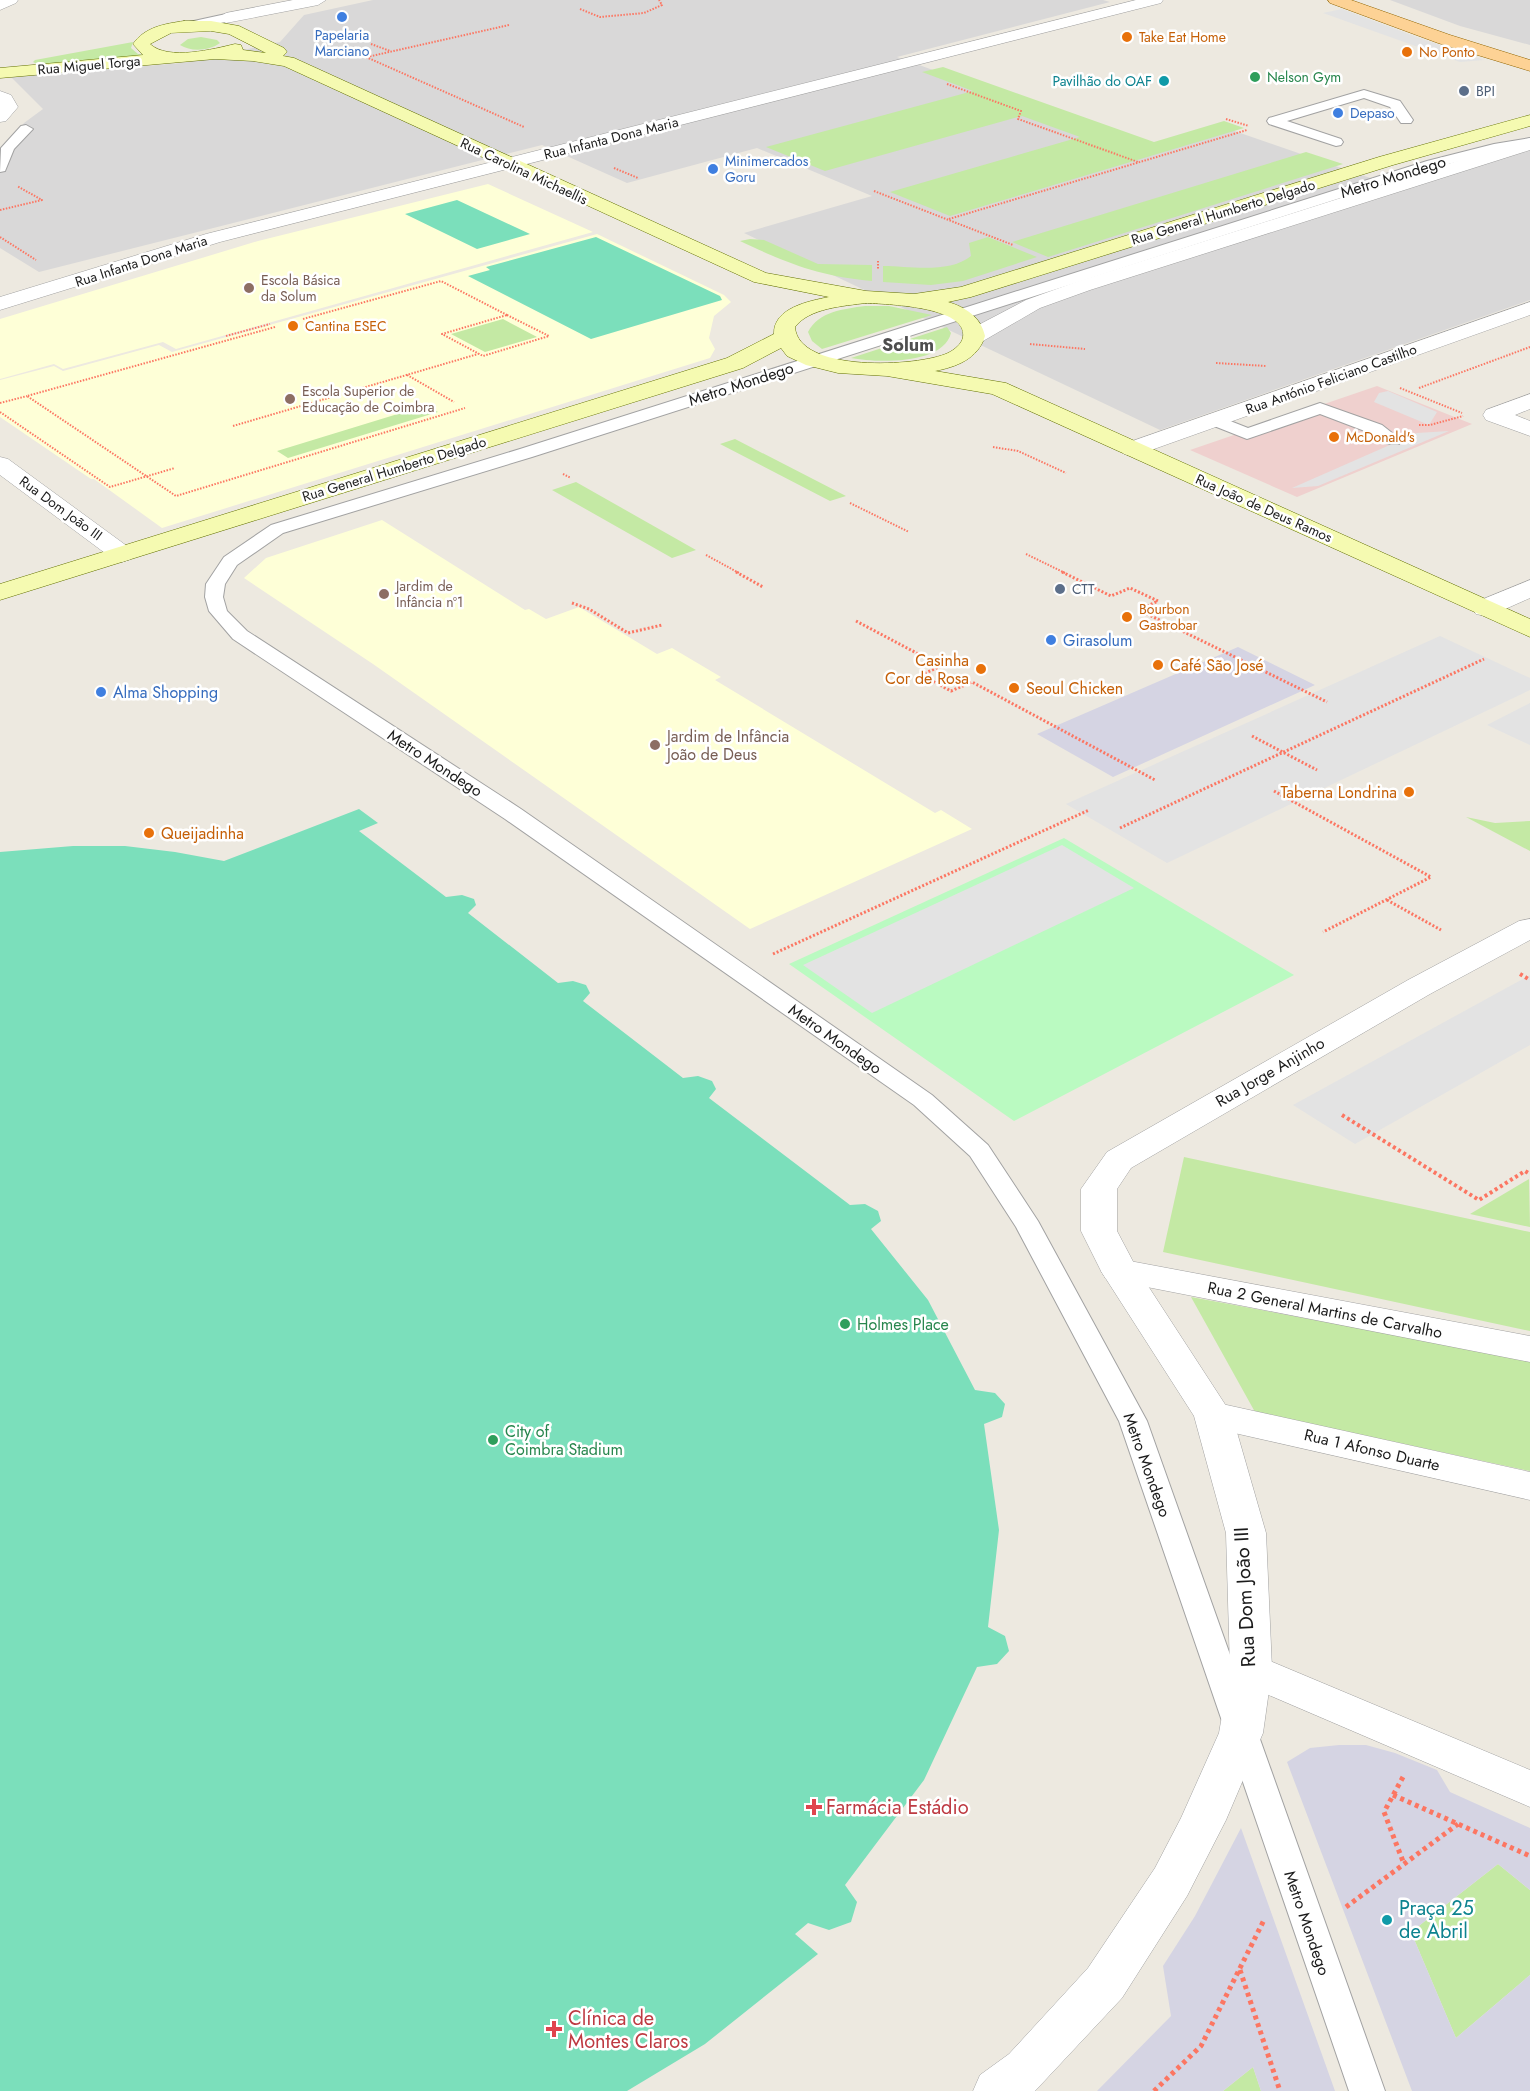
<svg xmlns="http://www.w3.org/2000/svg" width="1530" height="2091" viewBox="0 0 1530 2091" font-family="Jost,sans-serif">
<rect width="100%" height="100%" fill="#ede9e0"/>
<path fill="#d9d8d8" d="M 373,0 L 1103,0 L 1110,2 L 897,57 L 1148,148 L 1223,127 L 1402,189 L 1530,147 L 1530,300 L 1160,430 L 744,233 L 872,196 L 757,148 L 627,183 L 542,145 L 39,272 L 0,248 L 0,154 L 24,123 L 43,109 L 11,77 L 182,63 L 280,42 L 304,15 Z
M 1390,0 L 1530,0 L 1530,45 L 1460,26 Z"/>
<path fill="#efd0ce" d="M 1377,386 L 1472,424 L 1297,497 L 1190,450 Z"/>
<path fill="#feffd7" d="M 488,184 L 593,232 L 176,349 L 163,342 L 63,369 L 54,364 L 0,379 L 0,319 L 258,241 Z
M 597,234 L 724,295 L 731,302 L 714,316 L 709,338 L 715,349 L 710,358 L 162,528 L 94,479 L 91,479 L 0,417 L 0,380 L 54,366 L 63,371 L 159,345 L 172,352 Z
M 382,520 L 525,610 L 529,609 L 546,619 L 579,607 L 657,654 L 672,648 L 721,677 L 715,680 L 935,813 L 941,810 L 972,829 L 750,929 L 373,664 L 244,578 L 266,558 Z"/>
<path fill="#c4e9a4" d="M 201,37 L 217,40 L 220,43 C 209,51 191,52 180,45 L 188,39 Z
M 133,42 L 131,48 L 138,54 L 151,57 L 41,66 L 33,62 L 35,60 Z
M 943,67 L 1154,142 L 1224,121 L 1244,128 L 950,216 L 890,192 L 1080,137 L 1022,116 L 825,171 L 766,147 L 973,91 L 922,72 Z
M 1306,152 L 1343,164 L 1048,257 L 1012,242 Z
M 988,237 L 1037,257 L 963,281 L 931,285 L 883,282 L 883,266 C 909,266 949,274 971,256 L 969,243 Z
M 750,239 L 764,240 L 818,264 L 872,265 L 872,281 C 818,276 789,264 740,241 Z
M 865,306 L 889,306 L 932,315 L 822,349 L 812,341 L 808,332 C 819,311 844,309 865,306 Z
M 503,319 L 537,337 L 485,352 L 451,334 Z
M 947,327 L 951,333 C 943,365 877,363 851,358 Z
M 427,405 L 438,412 L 288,458 L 277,451 Z
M 735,439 L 846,496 L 830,501 L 720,444 Z
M 576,482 L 696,550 L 672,558 L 552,490 Z
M 1466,817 L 1495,823 L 1530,821 L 1530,851 Z
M 1184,1157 L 1530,1232 L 1530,1331 L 1163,1252 Z
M 1529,1179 L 1530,1227 L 1470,1214 Z
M 1191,1297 L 1530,1360 L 1530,1471 L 1255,1412 Z
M 1498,1864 L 1530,1890 L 1530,1975 L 1456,2038 L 1411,1932 Z
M 1253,2067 L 1261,2091 L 1223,2091 Z"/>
<path fill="#bafac1" d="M 1064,838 L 1294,975 L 1014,1121 L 789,964 Z"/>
<path fill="#7bdfbb" d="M 457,200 L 530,234 L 477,249 L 405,214 Z
M 596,237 L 720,296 L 722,300 L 591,339 L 468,276 L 490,270 L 486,267 Z
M 359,809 L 378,823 L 359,831 L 446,897 L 462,895 L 474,899 L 476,905 L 468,913 L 558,983 L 573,981 L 586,985 L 590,993 L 583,1001 L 683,1078 L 698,1076 L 712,1081 L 716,1089 L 709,1098 L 850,1205 L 865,1204 L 878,1211 L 881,1221 L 871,1229 L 928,1300 L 975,1390 L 995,1393 L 1005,1404 L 1002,1417 L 984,1424 L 999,1530 L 988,1627 L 1005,1636 L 1009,1651 L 997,1664 L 977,1667 L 924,1780 L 845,1885 L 857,1902 L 851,1922 L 829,1930 L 808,1923 L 795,1934 L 818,1954 L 705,2044 L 627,2091 L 0,2091 L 0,852 L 73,846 L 125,846 L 175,852 L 224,861 Z"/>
<path fill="#e3e3e3" d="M 1342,9 L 1419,38 L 1484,60 L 1460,62 L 1323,13 Z
M 1388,391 L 1437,412 L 1429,425 L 1374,402 L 1379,393 Z
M 1449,431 L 1318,486 L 1292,488 L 1417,433 Z
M 1440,636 L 1530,678 L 1530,690 L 1167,863 L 1066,804 Z
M 1530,703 L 1530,745 L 1487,725 Z
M 1062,845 L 1134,888 L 872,1013 L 803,965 Z
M 1530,975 L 1530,1045 L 1355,1144 L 1293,1105 Z"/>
<path fill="#d5d4e3" d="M 1238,647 L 1315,685 L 1113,777 L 1037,734 Z
M 1339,1745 L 1366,1745 L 1395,1753 L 1437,1770 L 1450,1792 L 1530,1828 L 1530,1890 L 1498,1864 L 1411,1932 L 1456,2038 L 1530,1975 L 1530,2091 L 1412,2091 L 1287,1762 L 1310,1748 Z
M 1241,1828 L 1335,2091 L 1261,2091 L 1253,2067 L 1223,2091 L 1097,2091 L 1171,2016 L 1163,1966 L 1195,1916 Z"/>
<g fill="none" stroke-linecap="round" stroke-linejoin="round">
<defs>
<path id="service" d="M 226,14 L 230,15 L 230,21 L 184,31 L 178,27 L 180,24 Z
M 1364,90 L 1400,101 L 1413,120 L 1411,123 L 1401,123 L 1390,107 L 1364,98 L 1287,121 L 1341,139 L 1343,142 L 1341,145 L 1336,146 L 1269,124 L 1267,121 L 1269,118 Z
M 26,125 L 33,129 L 14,149 L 5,171 L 0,172 L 1,148 L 21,126 Z
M 1530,138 L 1530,146 L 1495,152 L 1437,167 L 532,457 L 283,533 L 237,565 L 225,584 L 223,597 L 227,611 L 247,631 L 521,809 L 932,1095 L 988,1145 L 1038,1221 L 1147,1421 L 1385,2091 L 1349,2091 L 1119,1421 L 1016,1227 L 970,1156 L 914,1105 L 505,819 L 233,639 L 209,611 L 205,597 L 206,584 L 224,557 L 271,525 L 520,449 L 1427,161 L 1494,144 Z
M 1320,403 L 1382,425 L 1401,440 L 1399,444 L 1387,444 L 1370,433 L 1320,414 L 1247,439 L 1209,424 L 1207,420 L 1215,415 L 1248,428 Z"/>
<path id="minor" d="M 0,0 L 18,0 L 16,3 L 0,10 Z
M 293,0 L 326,0 L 318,5 L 226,23 L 218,18 L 226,13 Z
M 1136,0 L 1163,0 L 1161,3 L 220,242 L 0,310 L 0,297 L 206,234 Z
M 0,91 L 11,95 L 18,107 L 6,121 L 0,122 Z
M 1530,138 L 1530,150 L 1090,290 L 1040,308 L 983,341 L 975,342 L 967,341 L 964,336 L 967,331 L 1026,300 L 1076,282 Z
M 1530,302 L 1530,315 L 1140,454 L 1132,456 L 1124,454 L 1120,449 L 1124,444 Z
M 1530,394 L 1530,409 L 1515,415 L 1530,421 L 1530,436 L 1486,420 L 1483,415 L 1486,410 Z
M 0,457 L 8,459 L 131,549 L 135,554 L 131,559 L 122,562 L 113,559 L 0,475 Z
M 1530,580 L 1530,598 L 1494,614 L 1485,616 L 1476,614 L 1472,608 L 1476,602 Z
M 1119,1259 L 1530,1336 L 1530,1362 L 1106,1279 L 1101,1271 L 1106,1263 Z
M 1213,1402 L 1530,1472 L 1530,1500 L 1199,1425 L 1194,1415 L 1199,1405 Z
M 1251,1653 L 1530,1770 L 1530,1807 L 1236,1681 L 1230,1669 L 1236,1657 Z"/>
<path id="tertiary" d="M 1530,919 L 1530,940 L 1430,994 L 1131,1168 L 1117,1189 L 1117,1231 L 1137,1269 L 1232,1415 L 1266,1533 L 1272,1669 L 1263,1733 L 1226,1820 L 1187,1896 L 1122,1998 L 1035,2091 L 973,2091 L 980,2075 L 1009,2054 L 1088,1968 L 1155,1868 L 1181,1818 L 1219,1733 L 1230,1669 L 1226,1533 L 1194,1416 L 1101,1271 L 1081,1231 L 1081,1189 L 1107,1152 L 1408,980 L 1519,921 Z"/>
<path id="secondary" d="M 184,21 L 211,21 L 239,26 L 284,48 L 287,52 L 283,56 L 294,58 L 766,273 L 866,291 L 914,294 L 961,287 L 1379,157 L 1530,115 L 1530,126 L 1393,165 L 971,297 L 948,302 C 965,307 981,317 985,336 C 978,359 956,367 935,371 L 1006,383 L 1530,619 L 1530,637 L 992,394 L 887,376 L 838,373 L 806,365 L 787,356 L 781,348 L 743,368 L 0,600 L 0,584 L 727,358 L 774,334 C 773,308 809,301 829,297 L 754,282 L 284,66 L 253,61 L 215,59 L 0,78 L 0,68 L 143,55 L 133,44 C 145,27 164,24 184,21 ZM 211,31 L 229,34 L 266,53 L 243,50 L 241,45 L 235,44 C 214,49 168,61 150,44 L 171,33 ZM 866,303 C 884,304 968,306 963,337 C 962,344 954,350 948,353 C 918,367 798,373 795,327 C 809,308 844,306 866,303 Z"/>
<path id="primary" d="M 1328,0 L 1351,0 L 1450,35 L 1530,60 L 1530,71 L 1438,43 L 1330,3 Z"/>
</defs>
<use href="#service" stroke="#a2a2a2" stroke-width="2"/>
<use href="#minor" stroke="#a2a2a2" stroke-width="1"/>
<use href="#tertiary" stroke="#a2a2a2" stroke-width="1"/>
<use href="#secondary" stroke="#637103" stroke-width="1"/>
<use href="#primary" stroke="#926500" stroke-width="1"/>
<path stroke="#fc7662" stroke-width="2" stroke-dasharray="1.5 1.5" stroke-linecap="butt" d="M 580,9 L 600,17 L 644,13 L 662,5 L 659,0
M 371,44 L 390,51
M 366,57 L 524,127
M 367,57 L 509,25
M 947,84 L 1021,111 L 1018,119 L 1138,162
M 1226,119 L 1249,126
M 614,168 L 638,178
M 874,191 L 1013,245
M 0,210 L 42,200 L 17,186
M 949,219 L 1247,130
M 0,237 L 36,260
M 878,261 L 878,269
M 507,315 L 549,336 L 483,356 L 442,334 Z
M 303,319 L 441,281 L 507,315
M 275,327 L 27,396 L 176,496 L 465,408
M 226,336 L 270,324
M 1030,344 L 1085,349
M 1216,363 L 1266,366
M 407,375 L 454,402
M 1400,388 L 1462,413
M 1419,388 L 1530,347
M 0,403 L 27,396
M 0,412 L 110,487 L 175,468
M 1419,425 L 1430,425 L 1463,416
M 233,426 L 478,354
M 993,447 L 1018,451 L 1066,473
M 563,474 L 571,478
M 850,503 L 909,532
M 1026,554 L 1065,573
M 706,555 L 739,573"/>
<path stroke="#fc7662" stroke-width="3" stroke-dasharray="2 2" stroke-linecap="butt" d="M 736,572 L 763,587
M 1062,572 L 1111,596 L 1130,588 L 1158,601 L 1139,610 L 1327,702
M 572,603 L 589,609 L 628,633 L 662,625
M 856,621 L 941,666 L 921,675 L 951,691 L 972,682 L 1155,780
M 1252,736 L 1317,770
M 1274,791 L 1431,877 L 1323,932
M 1120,828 L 1484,659
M 1387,900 L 1441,930
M 773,954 L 1089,810"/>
<path stroke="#fc7662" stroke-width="4" stroke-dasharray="3 3" stroke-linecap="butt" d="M 1520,974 L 1530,980
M 1342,1115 L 1479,1200 L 1525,1171 L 1530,1174"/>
<path stroke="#fc7662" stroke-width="5" stroke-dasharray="4 4" stroke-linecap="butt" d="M 1403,1777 L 1384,1812 L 1404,1864
M 1393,1795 L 1530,1856
M 1346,1907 L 1458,1824
M 1240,1970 L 1280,2091
M 1154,2091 L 1201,2046 L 1264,1920"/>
<use href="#service" fill="#fff" fill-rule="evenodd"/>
<use href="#minor" fill="#fff" fill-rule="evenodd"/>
<use href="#tertiary" fill="#fff" fill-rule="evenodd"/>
<use href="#secondary" fill="#f5fab1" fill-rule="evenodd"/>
<use href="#primary" fill="#fdd295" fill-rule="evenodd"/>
</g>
<g fill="#3f7fe0" stroke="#fff" stroke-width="2">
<circle cx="342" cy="17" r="6"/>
<circle cx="1338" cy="113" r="6"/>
<circle cx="713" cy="169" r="6"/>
<circle cx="1051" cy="640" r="6"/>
<circle cx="101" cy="692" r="6"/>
</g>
<g fill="#e8710a" stroke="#fff" stroke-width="2">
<circle cx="1127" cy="37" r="6"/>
<circle cx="1407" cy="52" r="6"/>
<circle cx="293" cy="326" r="6"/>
<circle cx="1334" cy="437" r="6"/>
<circle cx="1127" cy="617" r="6"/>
<circle cx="1158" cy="665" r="6"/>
<circle cx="981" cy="669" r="6"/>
<circle cx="1014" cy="688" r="6"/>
<circle cx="1409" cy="792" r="6"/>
<circle cx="149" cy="833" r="6"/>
</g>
<g fill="#2e9e5b" stroke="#fff" stroke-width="2">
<circle cx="1255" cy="77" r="6"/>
<circle cx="845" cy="1324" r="6"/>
<circle cx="493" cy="1440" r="6"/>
</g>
<g fill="#0f9aa8" stroke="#fff" stroke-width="2">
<circle cx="1164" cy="81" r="6"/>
<circle cx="1387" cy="1920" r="6"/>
</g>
<g fill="#5c6f8a" stroke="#fff" stroke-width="2">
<circle cx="1464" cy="91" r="6"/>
<circle cx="1060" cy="589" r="6"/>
</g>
<g fill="#8d6e63" stroke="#fff" stroke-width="2">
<circle cx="249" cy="288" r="6"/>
<circle cx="290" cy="399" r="6"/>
<circle cx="384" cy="594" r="6"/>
<circle cx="655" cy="745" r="6"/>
</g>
<g fill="#e0444e" stroke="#fff" stroke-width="2">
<path d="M811 1798h6v6h6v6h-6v6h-6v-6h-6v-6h6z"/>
<path d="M551 2020h6v6h6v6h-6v6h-6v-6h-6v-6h6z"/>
</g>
<g text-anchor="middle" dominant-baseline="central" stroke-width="5" stroke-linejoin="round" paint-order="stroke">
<g font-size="14" fill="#366cbe" stroke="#fff" text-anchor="start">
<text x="342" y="35" text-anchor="middle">Papelaria<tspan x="342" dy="16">Marciano</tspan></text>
<text x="1350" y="113">Depaso</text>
<text x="725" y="161">Minimercados<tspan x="725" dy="16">Goru</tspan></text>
</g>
<g font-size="14" fill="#c56008" stroke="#fff" text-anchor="start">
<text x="1139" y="37">Take Eat Home</text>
<text x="1419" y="52">No Ponto</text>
<text x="305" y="326">Cantina ESEC</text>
<text x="1346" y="437">McDonald's</text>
<text x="1139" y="609">Bourbon<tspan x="1139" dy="16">Gastrobar</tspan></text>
</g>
<g font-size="14" fill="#1b1b1b" stroke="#fff">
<text transform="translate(89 65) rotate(-5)">Rua Miguel Torga</text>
<text transform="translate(611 138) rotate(-14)">Rua Infanta Dona Maria</text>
<text transform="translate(524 171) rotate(25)">Rua Carolina Michaellis</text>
<text transform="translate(1223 212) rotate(-17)">Rua General Humberto Delgado</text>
<text transform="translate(141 261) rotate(-18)">Rua Infanta Dona Maria</text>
<text transform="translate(1331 379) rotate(-20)">Rua António Feliciano Castilho</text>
<text transform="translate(394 469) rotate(-17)">Rua General Humberto Delgado</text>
<text transform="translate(61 508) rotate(36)">Rua Dom João III</text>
<text transform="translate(1264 508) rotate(24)">Rua João de Deus Ramos</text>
</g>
<g font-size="14" fill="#27864d" stroke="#fff" text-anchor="start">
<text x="1267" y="77">Nelson Gym</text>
</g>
<g font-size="14" fill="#0d838f" stroke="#fff" text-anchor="end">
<text x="1152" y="81">Pavilhão do OAF</text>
</g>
<g font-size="14" fill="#4e5e75" stroke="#fff" text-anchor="start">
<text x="1476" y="91">BPI</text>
<text x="1072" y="589">CTT</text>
</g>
<g font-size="14" fill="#785e54" stroke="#fff" text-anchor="start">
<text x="261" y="280">Escola Básica<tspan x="261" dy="16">da Solum</tspan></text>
<text x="302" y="391">Escola Superior de<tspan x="302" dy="16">Educação de Coimbra</tspan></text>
<text x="396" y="586">Jardim de<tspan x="396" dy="16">Infância nº1</tspan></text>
</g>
<g font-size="16" fill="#1b1b1b" stroke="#fff">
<text transform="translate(1393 177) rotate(-17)">Metro Mondego</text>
<text transform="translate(741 384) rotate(-18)">Metro Mondego</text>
<text transform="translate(435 763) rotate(33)">Metro Mondego</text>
<text transform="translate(835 1039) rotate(35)">Metro Mondego</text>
<text transform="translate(1270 1072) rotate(-30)">Rua Jorge Anjinho</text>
<text transform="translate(1325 1310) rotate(11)">Rua 2 General Martins de Carvalho</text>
<text transform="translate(1372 1450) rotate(13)">Rua 1 Afonso Duarte</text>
<text transform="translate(1147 1465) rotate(70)">Metro Mondego</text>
<text transform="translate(1307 1923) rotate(71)">Metro Mondego</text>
</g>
<g font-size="16" fill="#366cbe" stroke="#fff" text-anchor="start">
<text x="1063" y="640">Girasolum</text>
<text x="113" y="692">Alma Shopping</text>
</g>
<g font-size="16" fill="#c56008" stroke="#fff" text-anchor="start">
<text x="969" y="660" text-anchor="end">Casinha<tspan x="969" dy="18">Cor de Rosa</tspan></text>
<text x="1170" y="665">Café São José</text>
<text x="1026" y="688">Seoul Chicken</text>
<text x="1397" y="792" text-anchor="end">Taberna Londrina</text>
<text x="161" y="833">Queijadinha</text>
</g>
<g font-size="16" fill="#785e54" stroke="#fff" text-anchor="start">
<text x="667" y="736">Jardim de Infância<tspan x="667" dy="18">João de Deus</tspan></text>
</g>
<g font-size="16" fill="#27864d" stroke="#fff" text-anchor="start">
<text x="857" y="1324">Holmes Place</text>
<text x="505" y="1431">City of<tspan x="505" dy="18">Coimbra Stadium</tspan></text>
</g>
<g font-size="18" font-weight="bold" fill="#4e4e4e" stroke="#fff">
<text x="908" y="345">Solum</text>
</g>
<g font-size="20" fill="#1b1b1b" stroke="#fff">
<text transform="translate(1245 1597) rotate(-93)">Rua Dom João III</text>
</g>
<g font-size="20" fill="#be3a42" stroke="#fff" text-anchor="start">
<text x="826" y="1807">Farmácia Estádio</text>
<text x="568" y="2018">Clínica de<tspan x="568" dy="23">Montes Claros</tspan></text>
</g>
<g font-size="20" fill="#0d838f" stroke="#fff" text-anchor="start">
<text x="1399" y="1908">Praça 25<tspan x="1399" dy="23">de Abril</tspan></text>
</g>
</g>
</svg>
